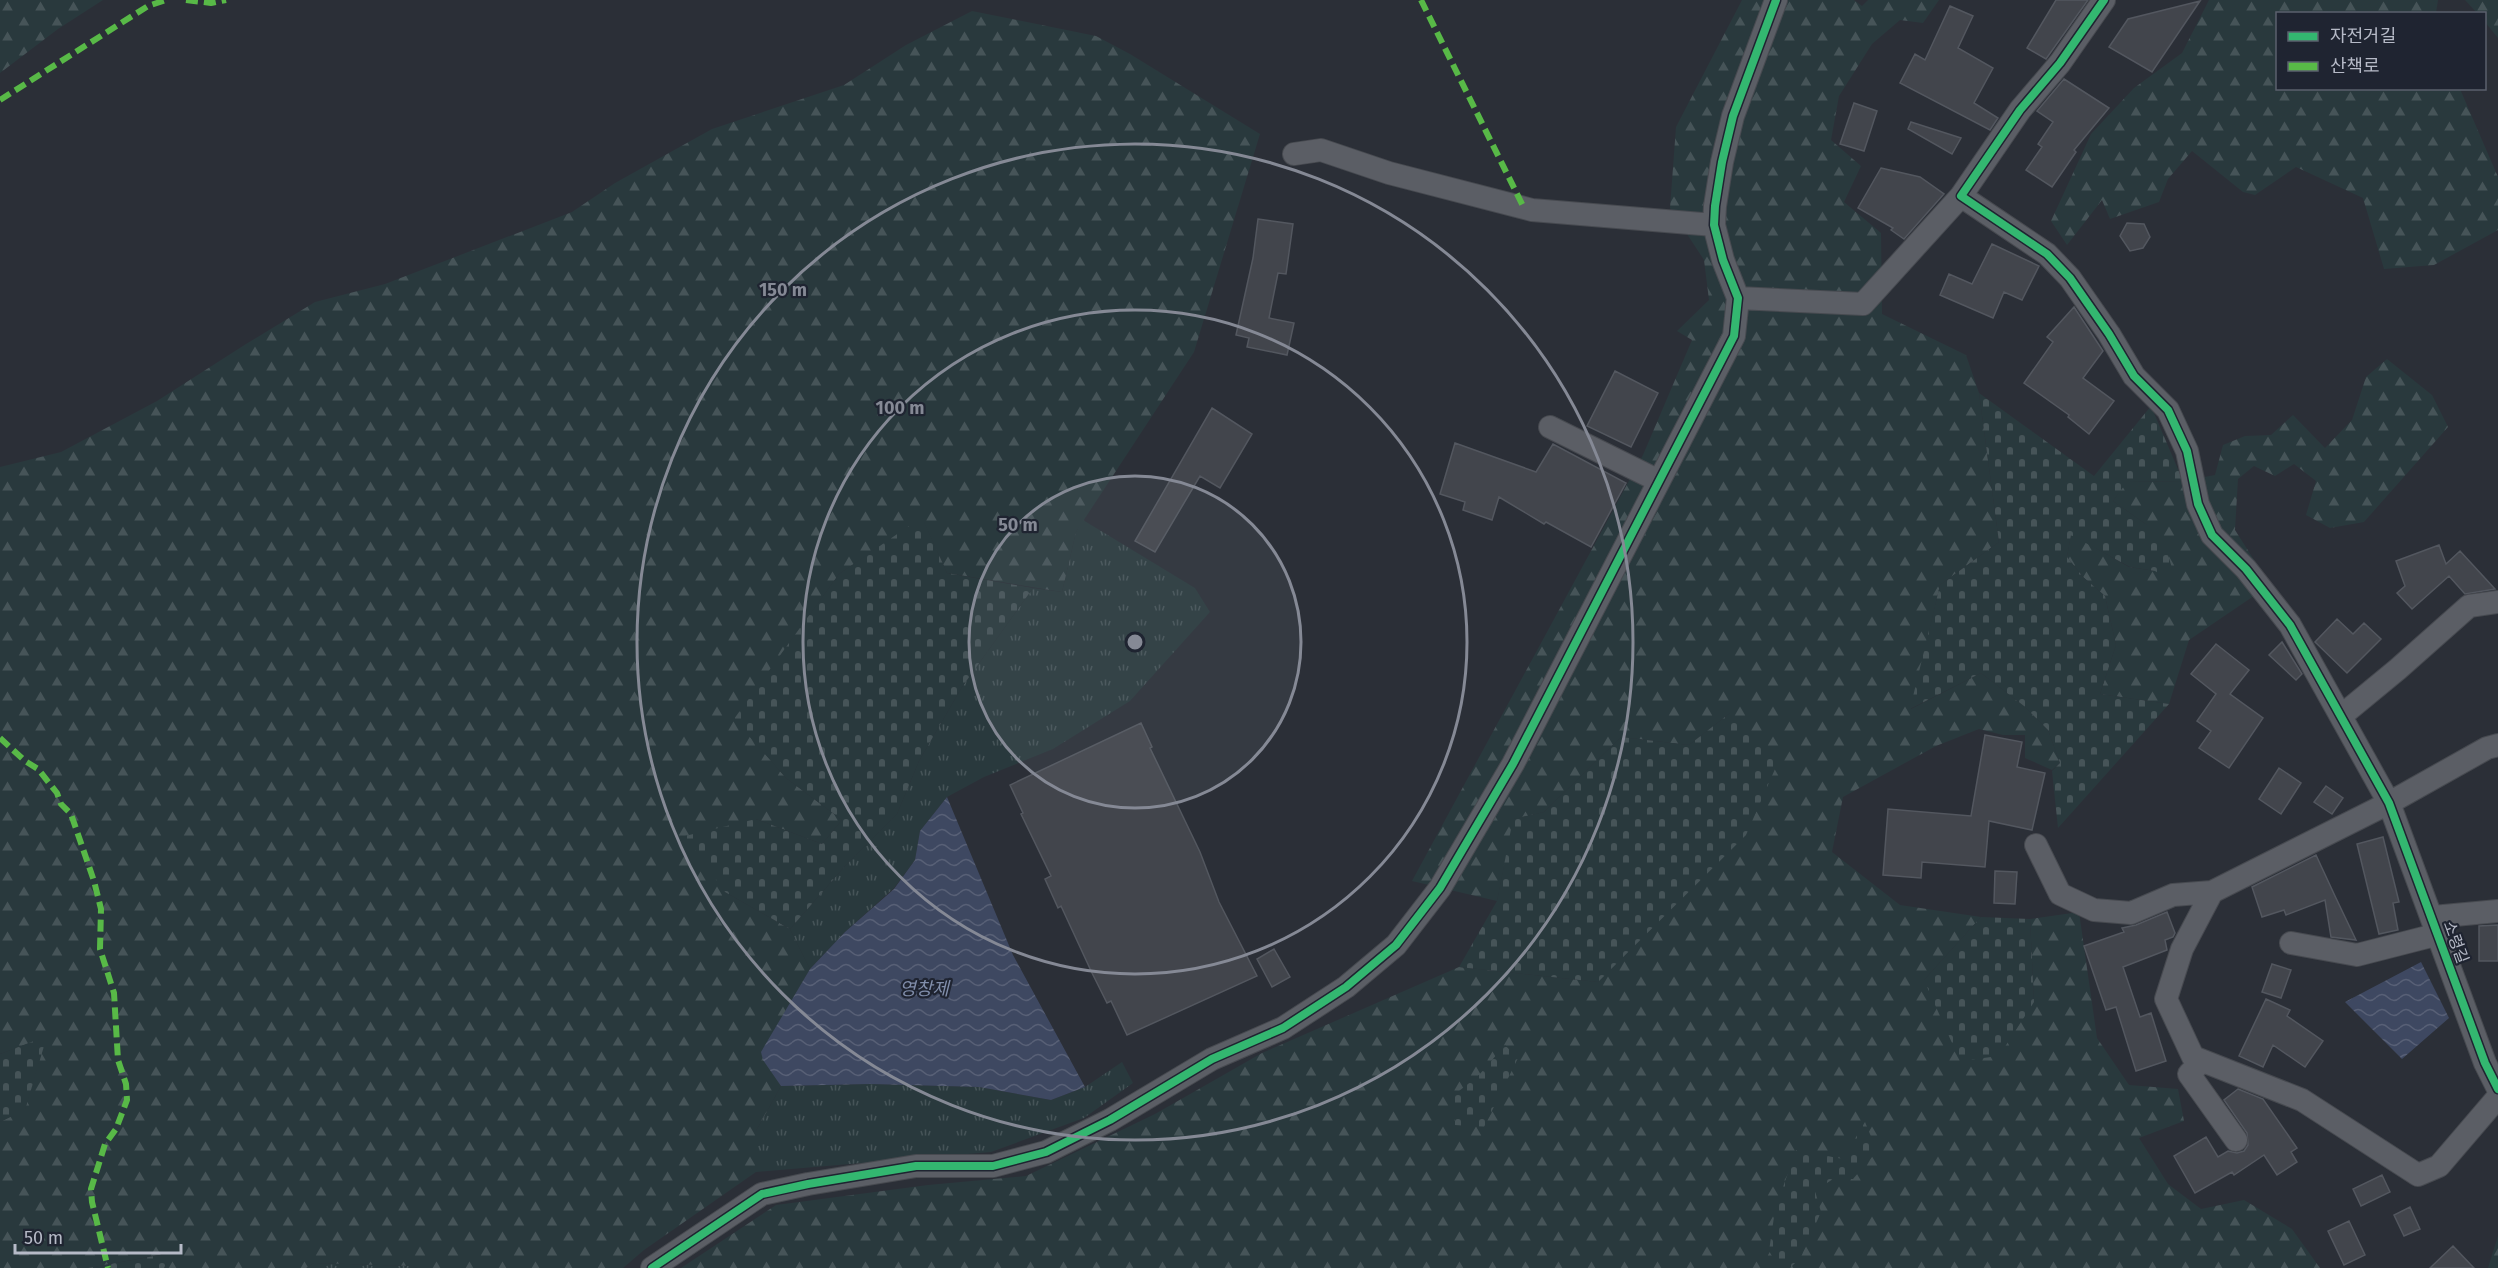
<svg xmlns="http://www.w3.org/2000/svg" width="2498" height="1268" viewBox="0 0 2498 1268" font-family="'Fira Sans','Noto Sans KR',sans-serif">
<defs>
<pattern id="grass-tufts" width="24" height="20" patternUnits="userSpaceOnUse" patternTransform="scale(1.5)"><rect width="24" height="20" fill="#29393d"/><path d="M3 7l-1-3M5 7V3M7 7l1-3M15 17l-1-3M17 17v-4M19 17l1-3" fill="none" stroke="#465458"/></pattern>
<pattern id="forest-firs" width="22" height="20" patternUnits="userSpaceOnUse" patternTransform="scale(1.5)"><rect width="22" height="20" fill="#29393d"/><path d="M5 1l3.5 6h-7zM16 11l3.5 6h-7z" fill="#465458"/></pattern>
<pattern id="cemetery-stones" width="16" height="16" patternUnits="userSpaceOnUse" patternTransform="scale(1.5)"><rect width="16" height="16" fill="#29393d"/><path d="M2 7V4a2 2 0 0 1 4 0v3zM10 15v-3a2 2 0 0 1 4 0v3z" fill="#465458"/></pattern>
<pattern id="water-waves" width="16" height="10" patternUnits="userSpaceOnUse" patternTransform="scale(1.5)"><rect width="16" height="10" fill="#3e4861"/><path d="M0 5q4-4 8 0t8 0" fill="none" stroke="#586076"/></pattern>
</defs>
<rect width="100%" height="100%" fill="#2b2f37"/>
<path fill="url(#grass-tufts)" d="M 1083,520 L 1195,588 L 1210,612 L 1130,701 L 1053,749 L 984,777 L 947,797 L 920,831 L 915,860 L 894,888 L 845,932 L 810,969 L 790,929 L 845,866 L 897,814 L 919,761 L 962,687 L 1033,588 L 1062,592 L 1076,532 Z
M 1122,1062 L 1133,1083 L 1084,1118 L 991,1152 L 756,1172 L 756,1131 L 781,1086 L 870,1084 L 979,1087 L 1051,1100 L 1085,1087 Z
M 314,1263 L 413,1266 L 417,1268 L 306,1268 Z"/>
<path fill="url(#forest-firs)" d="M 0,0 L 103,0 L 58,29 L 0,73 Z
M 1742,0 L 1854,0 L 1862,6 L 1868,0 L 1939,0 L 1923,23 L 1900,20 L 1872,44 L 1839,96 L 1831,140 L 1861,166 L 1844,202 L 1881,233 L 1882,314 L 1966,355 L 1979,393 L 1999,542 L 1940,585 L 1911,709 L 1981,673 L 2024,706 L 2048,730 L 2060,763 L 2052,770 L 2025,758 L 2025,735 L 2003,735 L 1979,729 L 1936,746 L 1843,797 L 1832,852 L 1900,905 L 1981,917 L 1924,980 L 2034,1002 L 2030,919 L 2079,912 L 2097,1038 L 2129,1085 L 2178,1089 L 2184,1121 L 2139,1138 L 2168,1184 L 2201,1209 L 2244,1200 L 2292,1229 L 2320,1268 L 681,1268 L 776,1205 L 928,1185 L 1026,1176 L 1155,1114 L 1262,1053 L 1459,967 L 1598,982 L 1730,713 L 1689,745 L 1621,737 L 1544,812 L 1514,819 L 1497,901 L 1412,881 L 1643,455 L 1692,340 L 1677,331 L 1709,300 L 1704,260 L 1670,208 L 1676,127 Z
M 2209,0 L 2438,0 L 2436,13 L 2278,14 L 2278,88 L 2460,89 L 2498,177 L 2498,230 L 2434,265 L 2384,269 L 2363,198 L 2296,167 L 2255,195 L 2243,192 L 2192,151 L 2168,179 L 2159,202 L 2110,219 L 2102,200 L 2067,245 L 2051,221 L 2091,134 L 2134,88 L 2182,53 Z
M 2465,0 L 2498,0 L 2498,38 L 2485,22 L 2484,14 L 2477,13 Z
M 972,11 L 1096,36 L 1130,54 L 1260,134 L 1194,352 L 1076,532 L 1062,592 L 947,573 L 922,518 L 839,574 L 735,719 L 786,778 L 842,820 L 822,844 L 756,819 L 725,892 L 790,929 L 810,969 L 762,1052 L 781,1086 L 756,1131 L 756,1172 L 644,1250 L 623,1268 L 417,1268 L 413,1266 L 314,1263 L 306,1268 L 164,1268 L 170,1253 L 88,1268 L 0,1268 L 0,1122 L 25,1109 L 46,1037 L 0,1054 L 0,467 L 61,452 L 157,401 L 246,344 L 315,302 L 385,284 L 572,212 L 615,183 L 712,129 L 844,85 L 906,45 Z
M 2387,359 L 2432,395 L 2448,427 L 2364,522 L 2330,528 L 2306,515 L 2316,481 L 2294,464 L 2275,476 L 2254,466 L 2238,479 L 2235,530 L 2270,585 L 2189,640 L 2169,704 L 2100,694 L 2116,645 L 2105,596 L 2083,577 L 2067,557 L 2071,534 L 2129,567 L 2155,571 L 2147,525 L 2113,501 L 2126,482 L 2183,481 L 2215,475 L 2223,445 L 2245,436 L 2271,435 L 2293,415 L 2325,448 L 2352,420 L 2366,377 Z
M 2498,1236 L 2498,1268 L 2488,1268 Z"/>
<path fill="url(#cemetery-stones)" d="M 1979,393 L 2094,476 L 2151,406 L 2183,481 L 2127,482 L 2113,501 L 2147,525 L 2164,542 L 2177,584 L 2155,571 L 2130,567 L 2071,535 L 2067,557 L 2083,577 L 2105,596 L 2116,645 L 2100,694 L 2169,704 L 2058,828 L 2052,771 L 2060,763 L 2048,730 L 2024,706 L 1981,673 L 1910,709 L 1940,585 L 1999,542 Z
M 922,517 L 947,573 L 1033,588 L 962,687 L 919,761 L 897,814 L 845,866 L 790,929 L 725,892 L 685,836 L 756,819 L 822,844 L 842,820 L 786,778 L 734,719 L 839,574 Z
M 1730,713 L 1779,760 L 1746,835 L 1598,982 L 1459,967 L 1497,901 L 1513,819 L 1544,812 L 1621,737 L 1689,745 Z
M 1981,917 L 2030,919 L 2034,1002 L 1999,1056 L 1960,1061 L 1924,980 Z
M 47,1036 L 25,1110 L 0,1122 L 0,1054 Z
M 1505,1045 L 1518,1058 L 1484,1127 L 1455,1125 L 1454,1095 L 1479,1075 Z
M 1865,1122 L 1877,1151 L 1853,1179 L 1833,1179 L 1815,1191 L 1821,1212 L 1801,1257 L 1790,1268 L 1779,1268 L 1769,1251 L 1775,1210 L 1796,1150 L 1843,1159 Z
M 171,1253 L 164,1268 L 88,1268 Z"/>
<path fill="url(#water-waves)" d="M 947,797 L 1013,955 L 1085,1087 L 1051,1100 L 979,1087 L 870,1084 L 781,1086 L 763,1060 L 761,1052 L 810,969 L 845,932 L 894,889 L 915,860 L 920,831 Z
M 2421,962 L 2449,1018 L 2402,1059 L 2345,1002 Z"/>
<path fill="#42454c" stroke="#53575f" stroke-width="1.5" d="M 2056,0 L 2088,0 L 2046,59 L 2027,48 Z
M 2200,1 L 2152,72 L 2109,47 L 2128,19 Z
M 1950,6 L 1973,16 L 1958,48 L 1993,68 L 1974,103 L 1998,118 L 1990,130 L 1900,83 L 1915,54 L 1925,60 Z
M 2064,79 L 2109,108 L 2074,150 L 2076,152 L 2052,187 L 2026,170 L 2042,147 L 2038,144 L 2053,122 L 2037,111 Z
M 1854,103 L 1877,111 L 1864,151 L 1840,144 Z
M 1911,122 L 1961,138 L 1952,154 L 1908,129 Z
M 1881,168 L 1920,177 L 1944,194 L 1904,239 L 1891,230 L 1893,228 L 1858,208 Z
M 1258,219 L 1293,224 L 1286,274 L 1278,273 L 1269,318 L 1294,323 L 1287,355 L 1247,347 L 1249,338 L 1236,335 L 1253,258 Z
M 2127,223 L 2144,224 L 2150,237 L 2143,248 L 2130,251 L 2120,236 Z
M 1992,244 L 2039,266 L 2022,300 L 2004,292 L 1993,318 L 1940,295 L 1949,274 L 1972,284 Z
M 2074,307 L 2103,351 L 2083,378 L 2114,401 L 2089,434 L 2068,417 L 2069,415 L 2024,383 L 2053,342 L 2047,337 Z
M 1615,371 L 1658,393 L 1631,447 L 1587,426 Z
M 1212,408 L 1252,434 L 1220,488 L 1200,476 L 1155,552 L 1135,541 Z
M 1455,443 L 1536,472 L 1553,444 L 1626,483 L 1591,547 L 1546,522 L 1544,524 L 1499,497 L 1492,520 L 1463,510 L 1465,502 L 1440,494 Z
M 2439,545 L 2446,564 L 2460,551 L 2495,589 L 2465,594 L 2449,576 L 2412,609 L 2397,593 L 2405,586 L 2396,561 Z
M 2337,619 L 2353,634 L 2364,623 L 2381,639 L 2347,673 L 2315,642 Z
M 2282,642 L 2302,674 L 2296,680 L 2269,655 Z
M 2216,644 L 2249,670 L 2230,694 L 2263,718 L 2229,768 L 2199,748 L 2211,731 L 2197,721 L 2216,694 L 2191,674 Z
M 1141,723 L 1152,747 L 1150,748 L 1200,852 L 1219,902 L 1257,976 L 1127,1035 L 1111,1001 L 1107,1003 L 1092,973 L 1061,906 L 1058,908 L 1045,879 L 1051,876 L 1021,814 L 1023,813 L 1010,785 Z
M 1985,735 L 2022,742 L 2017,767 L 2045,773 L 2032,830 L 1989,821 L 1985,867 L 1922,862 L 1921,878 L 1883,875 L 1888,809 L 1971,816 Z
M 2279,768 L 2301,783 L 2281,814 L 2259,799 Z
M 2326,786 L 2343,798 L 2332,814 L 2314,802 Z
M 2383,837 L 2399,902 L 2393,903 L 2398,930 L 2379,934 L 2357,844 Z
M 2316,855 L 2335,896 L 2356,940 L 2331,937 L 2325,900 L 2286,915 L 2284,910 L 2262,917 L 2252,887 Z
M 1995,871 L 2017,872 L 2015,904 L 1994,903 Z
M 2167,912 L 2175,933 L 2173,937 L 2165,940 L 2167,950 L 2123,967 L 2140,1017 L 2151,1013 L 2166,1061 L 2136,1071 L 2116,1007 L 2106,1010 L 2084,946 L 2124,932 L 2122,928 L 2136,925 Z
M 2498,925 L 2498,961 L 2479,961 L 2479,926 Z
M 1274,949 L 1290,977 L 1272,987 L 1257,959 Z
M 2272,964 L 2291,970 L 2281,998 L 2262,992 Z
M 2266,999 L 2290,1010 L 2287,1016 L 2323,1041 L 2305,1067 L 2273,1045 L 2263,1067 L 2239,1056 Z
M 2238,1089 L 2263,1099 L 2297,1148 L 2291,1152 L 2297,1162 L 2277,1175 L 2264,1155 L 2234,1175 L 2232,1172 L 2195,1193 L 2174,1156 L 2206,1137 L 2218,1157 L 2228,1151 L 2237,1153 L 2244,1151 L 2248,1145 L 2247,1133 L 2224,1100 Z
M 2382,1175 L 2390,1192 L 2361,1206 L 2353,1189 Z
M 2410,1207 L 2420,1229 L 2404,1236 L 2394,1215 Z
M 2349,1221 L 2365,1255 L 2344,1265 L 2328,1231 Z
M 2453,1246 L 2474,1268 L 2430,1268 Z"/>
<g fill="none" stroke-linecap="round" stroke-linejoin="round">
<defs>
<path id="minor" d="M 2104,0 L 2060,63 L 2020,110 L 1961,196 L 2047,254 L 2070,278 L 2109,334 L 2134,376 L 2168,410 L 2187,451 L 2198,504 L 2212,535 L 2246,569 L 2290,625 L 2389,803 L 2485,1063 L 2498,1089
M 1294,154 L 1321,150 L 1389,173 L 1532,210 L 1714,225
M 1738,298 L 1863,304 L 1961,196
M 1550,427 L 1659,481
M 2341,716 L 2398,669 L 2469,606 L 2498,602
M 2498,745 L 2487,748 L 2389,803 L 2212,892 L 2182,949 L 2166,999 L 2193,1057 L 2302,1100 L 2418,1175 L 2439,1166 L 2498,1097
M 2036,845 L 2060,894 L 2094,910 L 2131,913 L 2173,895 L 2212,892
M 2433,917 L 2498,911
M 2291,943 L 2357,955 L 2439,934
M 2202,1061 L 2189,1074 L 2236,1140
M 652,1268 L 762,1194 L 808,1184 L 916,1166 L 993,1166 L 1046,1152 L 1110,1120 L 1212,1059 L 1283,1028 L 1346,987 L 1396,945 L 1440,888 L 1513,764 L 1734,336 L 1738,298 L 1723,260 L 1714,225 L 1715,206 L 1722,162 L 1733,116 L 1776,0"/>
</defs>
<use href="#minor" stroke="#474a50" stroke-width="24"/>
<use href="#minor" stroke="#5b5e65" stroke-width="22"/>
<path stroke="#58b947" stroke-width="6" stroke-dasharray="12 6" stroke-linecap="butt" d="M 186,0 L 211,3 L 226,0
M 1421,0 L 1524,208
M 0,100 L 148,6 L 166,0
M 0,738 L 25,761 L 38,769 L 57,793 L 61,804 L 71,814 L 94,881 L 101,909 L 100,949 L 114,993 L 118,1060 L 126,1084 L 127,1100 L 116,1129 L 105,1144 L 91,1189 L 92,1202 L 108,1268"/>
<defs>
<path id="cycleway" d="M 2104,0 L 2060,63 L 2020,110 L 1961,196 L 2047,254 L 2070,278 L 2109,334 L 2134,376 L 2168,410 L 2187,451 L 2198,504 L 2212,535 L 2246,569 L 2290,625 L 2389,803 L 2485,1063 L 2498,1089
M 652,1268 L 762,1194 L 808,1184 L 916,1166 L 993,1166 L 1046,1152 L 1110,1120 L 1212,1059 L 1283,1028 L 1346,987 L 1396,945 L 1440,888 L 1513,764 L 1734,336 L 1738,298 L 1723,260 L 1714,225 L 1715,206 L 1722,162 L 1733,116 L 1776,0"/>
</defs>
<use href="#cycleway" stroke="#1f2431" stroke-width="11"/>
<use href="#cycleway" stroke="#33b770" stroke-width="8"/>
</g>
<circle cx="1135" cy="642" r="166" fill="#858995" fill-opacity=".12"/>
<g fill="none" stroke="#858995" stroke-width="3">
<circle cx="1135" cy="642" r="166"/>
<circle cx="1135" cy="642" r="332"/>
<circle cx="1135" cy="642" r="498"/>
</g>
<g text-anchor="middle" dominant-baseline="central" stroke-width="4.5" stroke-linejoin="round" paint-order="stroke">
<g font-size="16" fill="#b6bac7" stroke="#1f2431">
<text transform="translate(2456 942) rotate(70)">소령길</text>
</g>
<g font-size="18" font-style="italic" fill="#818eab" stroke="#1f2431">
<text x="924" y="989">영창제</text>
</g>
</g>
<circle cx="1135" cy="642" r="9" fill="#858995" stroke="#1f2431" stroke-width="3"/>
<g font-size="18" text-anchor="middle" font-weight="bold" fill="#858995" stroke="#1f2431" stroke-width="4.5" stroke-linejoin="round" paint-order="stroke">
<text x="783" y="296">150 m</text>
<text x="900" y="414">100 m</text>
<text x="1018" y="531">50 m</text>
</g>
<rect x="2276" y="12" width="210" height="78" fill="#1f2431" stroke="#5b606d" stroke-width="1.5"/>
<rect x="2288" y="32" width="30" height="9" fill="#33b770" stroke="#5b606d" stroke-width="1.5"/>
<text x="2330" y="42" font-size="18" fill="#b6bac7">자전거길</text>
<rect x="2288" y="62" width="30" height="9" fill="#58b947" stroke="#5b606d" stroke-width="1.5"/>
<text x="2330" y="72" font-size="18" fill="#b6bac7">산책로</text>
<path d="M15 1244v9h166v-9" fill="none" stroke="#b6bac7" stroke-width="3"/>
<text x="24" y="1244" font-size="18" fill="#b6bac7" stroke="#1f2431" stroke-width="4.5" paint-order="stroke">50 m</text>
</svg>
